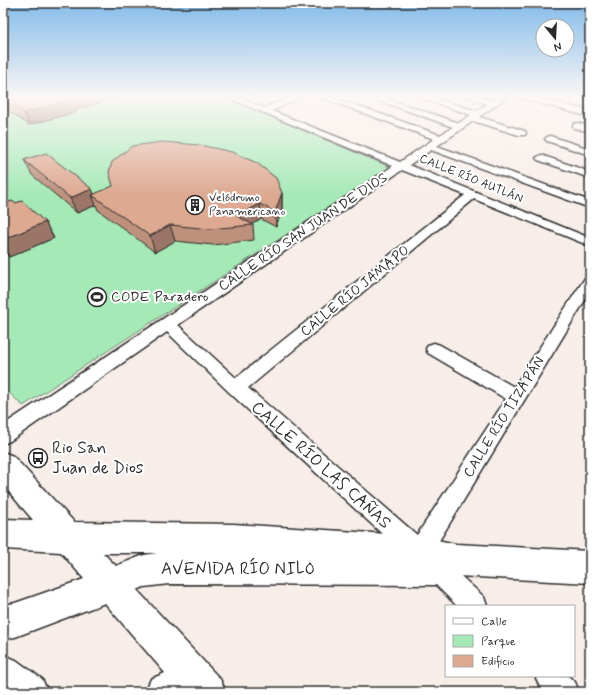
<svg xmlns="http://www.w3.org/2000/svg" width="593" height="695" viewBox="0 0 593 695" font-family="Mynerve,sans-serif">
<rect width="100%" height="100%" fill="#f8eee9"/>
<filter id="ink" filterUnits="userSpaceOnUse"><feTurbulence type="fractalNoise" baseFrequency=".025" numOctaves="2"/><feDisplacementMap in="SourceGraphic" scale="8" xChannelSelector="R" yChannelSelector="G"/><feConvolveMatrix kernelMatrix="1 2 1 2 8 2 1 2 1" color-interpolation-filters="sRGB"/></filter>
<g filter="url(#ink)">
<path fill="#a5eab6" stroke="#688a70" d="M 53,97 L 223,97 L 390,167 L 23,406 L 3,387 L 3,107 Z"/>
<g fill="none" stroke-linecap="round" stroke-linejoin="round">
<defs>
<path id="street" d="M 226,97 L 238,97 L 264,108 L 290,97 L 301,97 L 272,111 L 400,162 L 434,139 L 320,97 L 332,97 L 440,135 L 453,127 L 369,97 L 382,97 L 459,123 L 471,115 L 418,97 L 431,97 L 477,111 L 487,104 L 467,97 L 480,97 L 492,101 L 497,97 L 507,97 L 479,117 L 525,131 L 526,133 L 525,135 L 519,135 L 473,121 L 437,146 L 590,201 L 590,208 L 431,150 L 409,165 L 590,238 L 590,246 L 474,199 L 248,388 L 417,535 L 506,399 L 428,353 L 426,349 L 428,345 L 434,343 L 440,345 L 514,387 L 585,278 L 590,276 L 590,292 L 431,554 L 440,557 L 484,597 L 487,606 L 457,606 L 424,573 L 420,565 L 422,562 L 419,563 L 407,557 L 230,393 L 167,332 L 10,441 L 3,444 L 3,425 L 393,166 ZM 402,170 L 465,195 L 236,378 L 178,325 Z
M 517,97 L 532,97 L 590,111 L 590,117 Z
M 577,123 L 590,126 L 590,132 L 574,128 L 573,126 L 574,124 Z
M 550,136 L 590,149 L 590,155 L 547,141 L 545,139 L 547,137 Z
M 541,155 L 590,172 L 590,178 L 538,160 L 536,158 Z
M 535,676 L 568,676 L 575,682 L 579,692 L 545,692 L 539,685 Z"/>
<path id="secondary" d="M 3,452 L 13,456 L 74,522 L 233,524 L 419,536 L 456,544 L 590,551 L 590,583 L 457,576 L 436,585 L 169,584 L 144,587 L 137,590 L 220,679 L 226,692 L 145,692 L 151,679 L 165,673 L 105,603 L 15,637 L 3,639 L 3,605 L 15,603 L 84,579 L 61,552 L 3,549 L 3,519 L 33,520 L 3,485 ZM 103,553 L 157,553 L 144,555 L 116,566 Z
M 3,655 L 16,660 L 42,679 L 48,692 L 3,692 Z"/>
</defs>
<use href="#street" stroke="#2b2b2b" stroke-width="3"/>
<use href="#secondary" stroke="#2b2b2b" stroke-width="3"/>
<use href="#street" fill="#fff" fill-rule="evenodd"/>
<use href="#secondary" fill="#fff" fill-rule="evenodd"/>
</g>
<path fill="#be917d" stroke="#2b2b2b" d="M 116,98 L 76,110 L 76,112 L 29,125 L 10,112 L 4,100 Z
M 24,160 L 94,194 L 282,193 L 282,209 L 276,227 L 261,219 L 252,224 L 253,225 L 254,240 L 213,245 L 175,241 L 155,252 L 98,210 L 96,205 L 77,213 L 32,175 Z
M 15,203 L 45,222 L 54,238 L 9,257 L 3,251 L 3,204 Z"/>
<path fill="#9b7666" stroke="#2b2b2b" d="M 74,97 L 116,97 L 116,98 L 76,110 L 76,112 L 29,125 L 24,113 Z
M 3,110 L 8,121 L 3,122 Z
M 92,189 L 96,198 L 92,195 L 96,205 L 77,213 L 70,198 Z
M 282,193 L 282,209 L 276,227 L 275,212 Z
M 260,204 L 261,219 L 251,225 L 237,216 Z
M 45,222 L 54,238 L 9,257 L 3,248 L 3,240 Z
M 170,225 L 175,241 L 155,252 L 150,236 Z"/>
<path fill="#dda991" stroke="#2b2b2b" d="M 14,97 L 74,97 L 70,99 L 72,100 L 24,113 L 4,100 Z
M 162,142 L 200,145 L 232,152 L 257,163 L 276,178 L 282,193 L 275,212 L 260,204 L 237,216 L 253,225 L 210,229 L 170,225 L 150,236 L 92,195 L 113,186 L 109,172 L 112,162 L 132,146 Z
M 46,153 L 92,189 L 70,198 L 24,160 Z
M 12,201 L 15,203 L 22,201 L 45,222 L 3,240 L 3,204 Z"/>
</g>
<linearGradient id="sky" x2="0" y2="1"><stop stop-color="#83bcea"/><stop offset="0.5" stop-color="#fcf7f5"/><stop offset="1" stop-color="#fcf7f5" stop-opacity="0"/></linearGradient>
<rect width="593" height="195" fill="url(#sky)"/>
<defs>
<symbol id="building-ring" viewBox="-11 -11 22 22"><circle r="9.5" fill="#fff" stroke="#2b2b2b" stroke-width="1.5"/><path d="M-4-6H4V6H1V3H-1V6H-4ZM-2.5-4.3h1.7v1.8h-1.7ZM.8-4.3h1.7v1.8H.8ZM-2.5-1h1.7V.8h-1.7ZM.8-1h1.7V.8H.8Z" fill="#2b2b2b"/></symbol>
<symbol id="stadium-ring" viewBox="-11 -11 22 22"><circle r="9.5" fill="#fff" stroke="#2b2b2b" stroke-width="1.5"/><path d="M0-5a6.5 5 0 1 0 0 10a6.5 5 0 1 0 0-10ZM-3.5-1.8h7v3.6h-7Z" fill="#2b2b2b"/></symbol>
<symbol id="bus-ring" viewBox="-11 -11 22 22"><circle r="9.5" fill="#fff" stroke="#2b2b2b" stroke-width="1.5"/><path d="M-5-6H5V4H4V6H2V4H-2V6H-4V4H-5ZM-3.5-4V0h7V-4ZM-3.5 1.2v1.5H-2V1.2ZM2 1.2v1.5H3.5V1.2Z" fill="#2b2b2b"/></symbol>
</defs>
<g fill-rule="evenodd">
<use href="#building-ring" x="184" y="194" width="22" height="22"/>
<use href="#stadium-ring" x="86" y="286" width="22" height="22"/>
<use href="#bus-ring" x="27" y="447" width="22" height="22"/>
</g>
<g text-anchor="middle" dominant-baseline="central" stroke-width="4" stroke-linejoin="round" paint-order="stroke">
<g font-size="12" fill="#2b2b2b" stroke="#fff">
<text transform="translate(471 179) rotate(22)">CALLE RÍO AUTLÁN</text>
</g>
<g font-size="12" fill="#2b2b2b" stroke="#fff" text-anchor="start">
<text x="209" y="198">Velódromo<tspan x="209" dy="14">Panamericano</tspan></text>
</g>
<g font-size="14" fill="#2b2b2b" stroke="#fff">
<text transform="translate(303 232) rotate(-34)">CALLE RÍO SAN JUAN DE DIOS</text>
<text transform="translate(355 291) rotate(-39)">CALLE RÍO JAMAPO</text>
<text transform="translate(504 417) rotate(-58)">CALLE RÍO TIZAPÁN</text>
</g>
<g font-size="14" fill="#2b2b2b" stroke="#fff" text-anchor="start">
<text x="111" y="297">CODE Paradero</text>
</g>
<g font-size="17" fill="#2b2b2b" stroke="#fff" text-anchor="start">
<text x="52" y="448">Rio San<tspan x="52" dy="20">Juan de Dios</tspan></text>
</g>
<g font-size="17" fill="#2b2b2b" stroke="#fff">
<text transform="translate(321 465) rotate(42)">CALLE RÍO LAS CAÑAS</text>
<text x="238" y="569">AVENIDA RÍO NILO</text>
</g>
</g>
<rect width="593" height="695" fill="none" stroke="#fff" stroke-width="16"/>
<rect x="8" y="8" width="577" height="679" fill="none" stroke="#2b2b2b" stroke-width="1.5" filter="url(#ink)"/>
<rect x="445" y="605" width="130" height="72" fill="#ffffff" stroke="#aaaaaa"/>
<rect x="453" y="618" width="20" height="6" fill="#ffffff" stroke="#aaaaaa"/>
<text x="481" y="625" font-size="12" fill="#2b2b2b">Calle</text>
<rect x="453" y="635" width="20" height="12" fill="#a5eab6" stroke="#aaaaaa"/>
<text x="481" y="645" font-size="12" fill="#2b2b2b">Parque</text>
<rect x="453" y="655" width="20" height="12" fill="#dda991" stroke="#aaaaaa"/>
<text x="481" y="665" font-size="12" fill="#2b2b2b">Edificio</text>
<g transform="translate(555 38) rotate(162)"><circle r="19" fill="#ffffff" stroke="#aaaaaa"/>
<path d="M0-3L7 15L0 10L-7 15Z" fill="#2b2b2b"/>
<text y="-6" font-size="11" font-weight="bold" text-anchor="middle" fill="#2b2b2b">N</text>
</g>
</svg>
